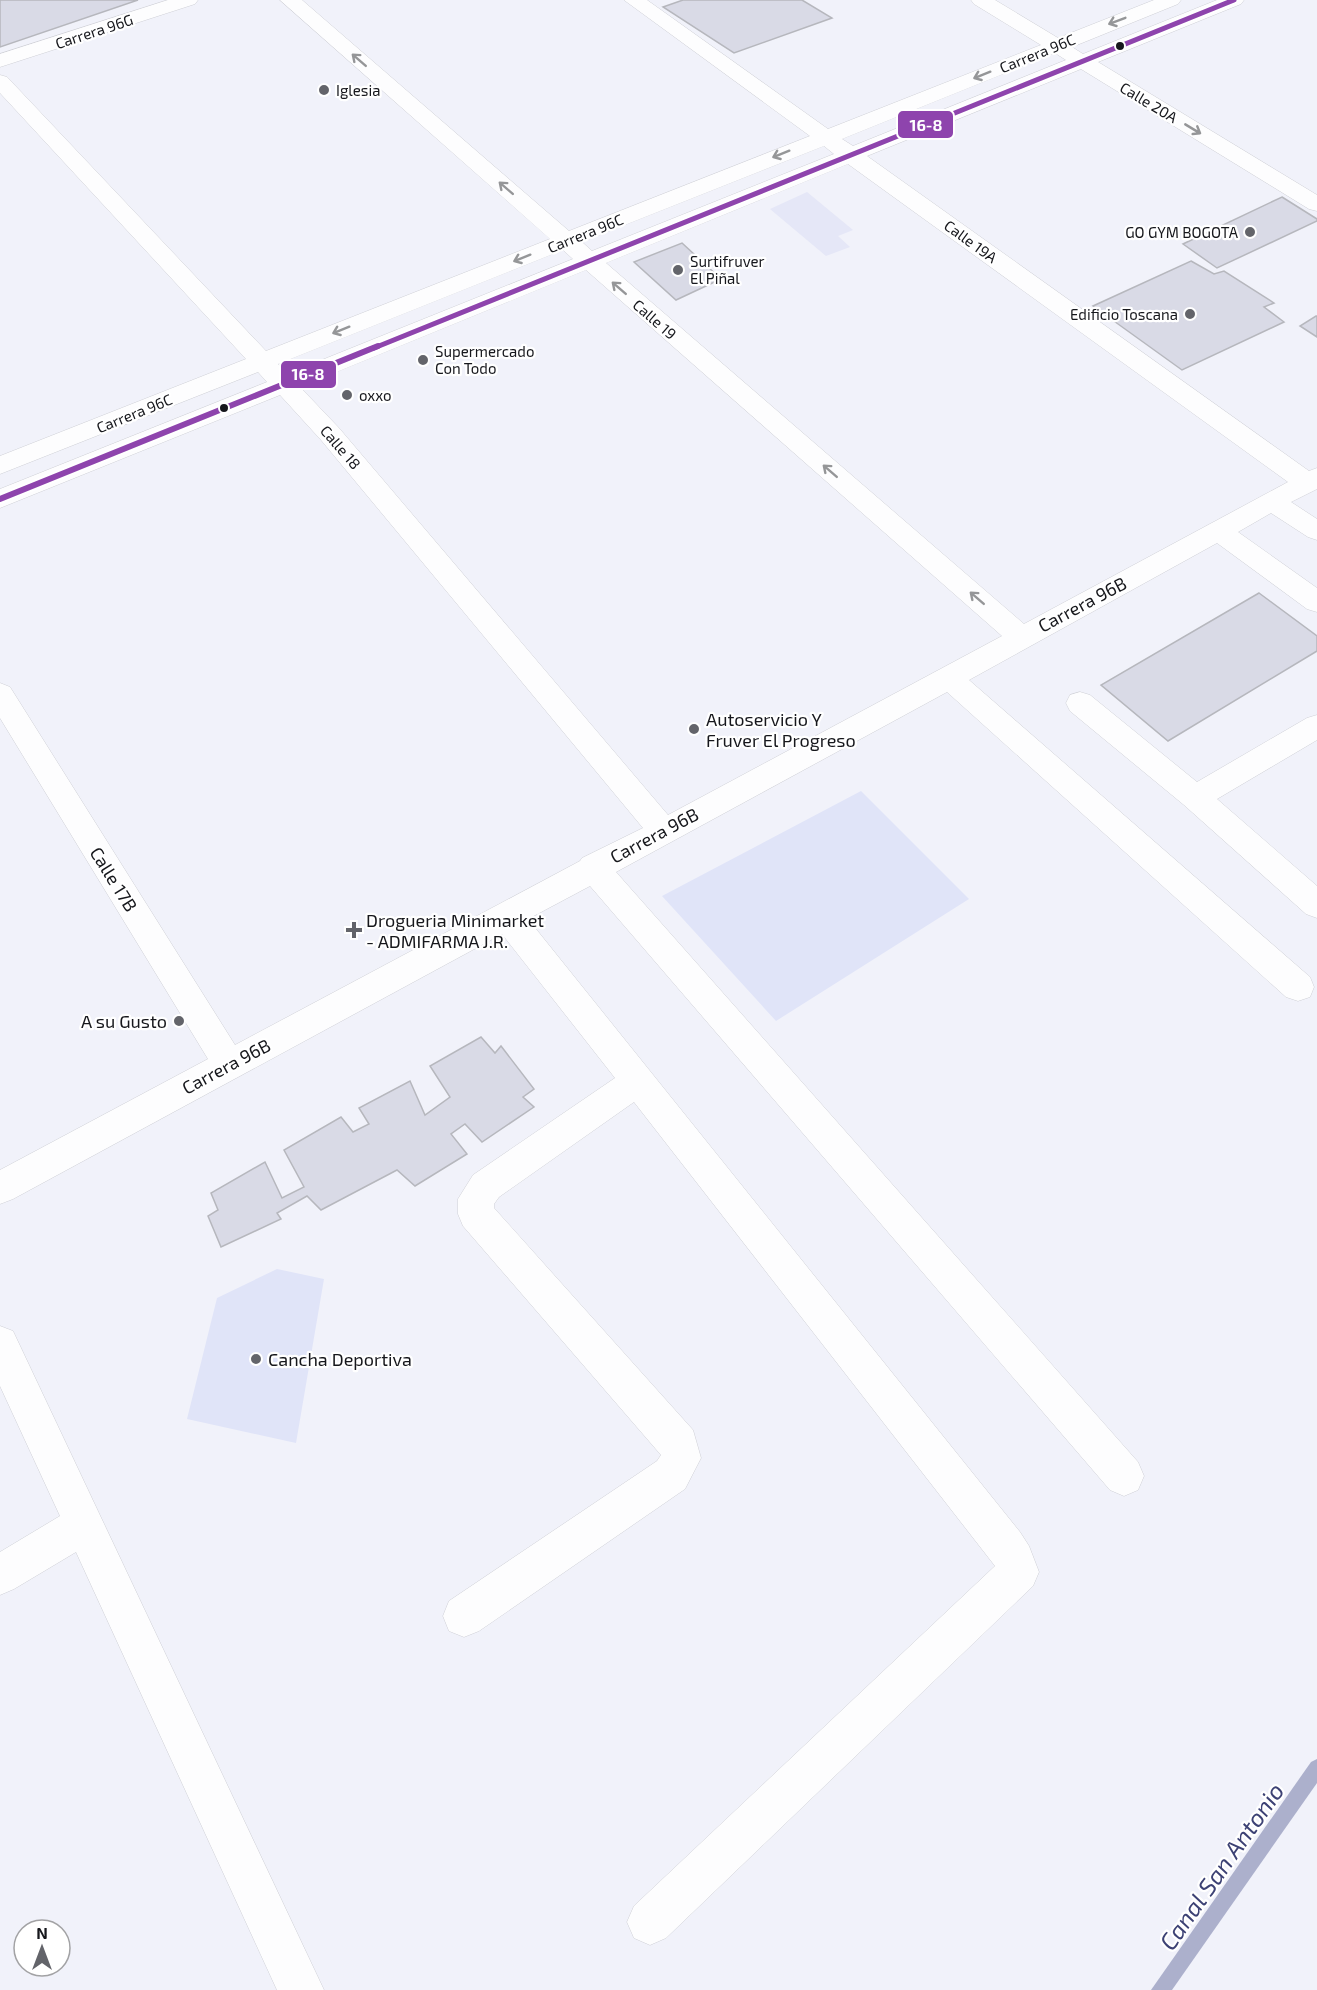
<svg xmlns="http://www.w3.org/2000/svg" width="1317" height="1990" viewBox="0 0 1317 1990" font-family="'Exo 2',sans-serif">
<rect width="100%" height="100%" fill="#f1f2fa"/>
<path fill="#e5e7f7" d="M 807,192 L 853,230 L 838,236 L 850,247 L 826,256 L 770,209 Z"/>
<path fill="#e0e4f8" d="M 861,791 L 969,899 L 776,1021 L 662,896 Z
M 277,1269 L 324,1279 L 296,1443 L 187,1419 L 217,1298 Z"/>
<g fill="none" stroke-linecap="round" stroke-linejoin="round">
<path fill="#acb0cc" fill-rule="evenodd" d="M 1317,1759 L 1317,1783 L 1172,1990 L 1151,1990 L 1311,1762 Z"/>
</g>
<path fill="#d9dae6" stroke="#b6b7bd" stroke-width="1.5" d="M 0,0 L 138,0 L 0,47 Z
M 683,0 L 802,0 L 832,18 L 734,53 L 663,7 Z
M 1282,197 L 1317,219 L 1317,221 L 1217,268 L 1183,244 Z
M 682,243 L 721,279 L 676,300 L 634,262 Z
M 1191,261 L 1214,274 L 1224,271 L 1274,303 L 1264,307 L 1284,322 L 1182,370 L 1093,306 Z
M 1316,316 L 1317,316 L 1317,337 L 1300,326 Z
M 1259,593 L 1317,636 L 1317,651 L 1168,741 L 1101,685 Z
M 481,1037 L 495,1053 L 501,1046 L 534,1089 L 523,1097 L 534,1107 L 482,1142 L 465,1124 L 451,1134 L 467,1154 L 415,1186 L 397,1170 L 321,1210 L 307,1196 L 277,1213 L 281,1219 L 221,1247 L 208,1216 L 218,1210 L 211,1193 L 265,1162 L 282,1198 L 304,1187 L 284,1150 L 341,1117 L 353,1132 L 369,1124 L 359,1108 L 410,1081 L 425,1115 L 450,1097 L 430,1066 Z"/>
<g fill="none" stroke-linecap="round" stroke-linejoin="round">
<defs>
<path id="minor" d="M 168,0 L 198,0 L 195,4 L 0,67 L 0,54 Z
M 280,0 L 302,0 L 569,231 L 810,136 L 624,0 L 647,0 L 828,129 L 1041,45 L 974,4 L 971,0 L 995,0 L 1058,38 L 1154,0 L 1181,0 L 1178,4 L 1072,47 L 1083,54 L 1217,0 L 1244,0 L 1241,4 L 1098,62 L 1317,195 L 1317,211 L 1309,209 L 1081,69 L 867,156 L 1309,471 L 1317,468 L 1317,489 L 1291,502 L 1317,519 L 1317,540 L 1308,537 L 1271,513 L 1238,532 L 1317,588 L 1317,612 L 1307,609 L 1217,543 L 969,680 L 1310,977 L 1314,987 L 1310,997 L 1298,1001 L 1286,997 L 947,692 L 616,872 L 1138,1462 L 1144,1476 L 1138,1490 L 1124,1496 L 1110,1490 L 590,886 L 528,919 L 1020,1532 L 1029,1546 L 1039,1572 L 1033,1586 L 666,1938 L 650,1945 L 634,1938 L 627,1922 L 634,1906 L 995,1566 L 634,1102 L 499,1197 L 494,1204 L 494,1208 L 693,1430 L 701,1458 L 685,1489 L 479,1631 L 464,1637 L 449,1631 L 443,1616 L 449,1601 L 657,1461 L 661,1455 L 463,1226 L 458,1214 L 458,1199 L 473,1175 L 615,1078 L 502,934 L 13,1199 L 0,1204 L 0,1170 L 208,1059 L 0,718 L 0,683 L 10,687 L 235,1045 L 580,861 L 582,858 L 643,828 L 321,440 L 280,395 L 0,508 L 0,489 L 267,382 L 258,372 L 0,474 L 0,456 L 246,359 L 0,93 L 0,75 L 7,77 L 266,351 L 550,239 ZM 1055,53 L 1066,60 L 853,146 L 842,139 ZM 824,146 L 834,154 L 592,251 L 582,242 ZM 848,164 L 1288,482 L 1024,624 L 606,263 ZM 563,250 L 573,259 L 287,374 L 278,364 ZM 586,270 L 1002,636 L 668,815 L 339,428 L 300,387 Z
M 1080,692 L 1090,695 L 1197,782 L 1307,718 L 1317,715 L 1317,740 L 1217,799 L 1317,886 L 1317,918 L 1306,914 L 1184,805 L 1070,711 L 1066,703 L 1070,695 Z
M 0,1326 L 13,1331 L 324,1990 L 277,1990 L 76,1552 L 14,1589 L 0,1595 L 0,1552 L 60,1516 L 0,1386 Z"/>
</defs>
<use href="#minor" stroke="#cfd0d6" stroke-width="1"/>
<use href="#minor" fill="#fdfdfe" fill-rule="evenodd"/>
<defs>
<path id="bus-1-far1" d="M 374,348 L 1234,0"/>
<path id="bus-1" d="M 0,499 L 378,346"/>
</defs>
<use href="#bus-1-far1" stroke="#fff" stroke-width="8"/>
<use href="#bus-1" stroke="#fff" stroke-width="10"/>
<use href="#bus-1-far1" stroke="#8e44ad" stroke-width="5"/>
<use href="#bus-1" stroke="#8e44ad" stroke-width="6"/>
</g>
<defs><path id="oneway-shaft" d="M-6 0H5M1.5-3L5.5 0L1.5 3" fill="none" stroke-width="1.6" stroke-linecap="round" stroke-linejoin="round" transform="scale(1.5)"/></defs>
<g stroke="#959698">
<use href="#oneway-shaft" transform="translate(1117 21) rotate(159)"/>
<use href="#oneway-shaft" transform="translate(359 60) rotate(-139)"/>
<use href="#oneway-shaft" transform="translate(982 75) rotate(158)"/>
<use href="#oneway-shaft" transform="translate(1193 129) rotate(31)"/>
<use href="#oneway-shaft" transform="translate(781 154) rotate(158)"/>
<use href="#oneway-shaft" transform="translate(506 188) rotate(-139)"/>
<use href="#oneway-shaft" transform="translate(522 258) rotate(158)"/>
<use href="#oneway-shaft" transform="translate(619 288) rotate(-139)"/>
<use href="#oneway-shaft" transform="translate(341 330) rotate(158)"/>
<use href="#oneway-shaft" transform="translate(830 471) rotate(-139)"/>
<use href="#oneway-shaft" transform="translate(977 598) rotate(-139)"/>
</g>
<g fill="#16171c" stroke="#fff" stroke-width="2">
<circle cx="1120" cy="46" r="5"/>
<circle cx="224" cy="408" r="5"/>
</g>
<g fill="#63646a" stroke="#fff" stroke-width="2">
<circle cx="324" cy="90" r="6"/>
<circle cx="1250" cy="232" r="6"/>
<circle cx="678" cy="270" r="6"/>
<circle cx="1190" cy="314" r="6"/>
<circle cx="423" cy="360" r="6"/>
<circle cx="347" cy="395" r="6"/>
<circle cx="694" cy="729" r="6"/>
<path d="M351 921h6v6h6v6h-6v6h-6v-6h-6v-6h6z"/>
<circle cx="179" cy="1021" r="6"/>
<circle cx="256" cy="1359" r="6"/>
</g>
<g text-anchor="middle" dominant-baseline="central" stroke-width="4.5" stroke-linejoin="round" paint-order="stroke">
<g font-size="15" fill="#16171c" stroke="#fff">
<text transform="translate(94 31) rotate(-18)">Carrera 96G</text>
<text transform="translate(1037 53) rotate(-22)">Carrera 96C</text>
<text transform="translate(1149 102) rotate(31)">Calle 20A</text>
<text transform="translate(585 233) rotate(-22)">Carrera 96C</text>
<text transform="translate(971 241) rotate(36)">Calle 19A</text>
<text transform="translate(655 319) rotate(41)">Calle 19</text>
<text transform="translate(134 413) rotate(-22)">Carrera 96C</text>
<text transform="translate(341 447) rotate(49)">Calle 18</text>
</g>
<g font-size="15" fill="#16171c" stroke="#fff" text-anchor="start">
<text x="336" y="90">Iglesia</text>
<text x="1238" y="232" text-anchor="end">GO GYM BOGOTA</text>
<text x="690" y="261">Surtifruver<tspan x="690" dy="17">El Piñal</tspan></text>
<text x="1178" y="314" text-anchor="end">Edificio Toscana</text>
<text x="435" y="351">Supermercado<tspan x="435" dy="17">Con Todo</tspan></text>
<text x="359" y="395">oxxo</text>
</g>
<g font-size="18" fill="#16171c" stroke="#fff">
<text transform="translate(1082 604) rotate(-28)">Carrera 96B</text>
<text transform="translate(654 835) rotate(-28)">Carrera 96B</text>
<text transform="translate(114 879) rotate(58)">Calle 17B</text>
<text transform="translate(226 1066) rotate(-28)">Carrera 96B</text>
</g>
<g font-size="18" fill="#16171c" stroke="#fff" text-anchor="start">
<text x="706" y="719">Autoservicio Y<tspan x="706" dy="21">Fruver El Progreso</tspan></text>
<text x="366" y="920">Drogueria Minimarket<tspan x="366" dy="21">- ADMIFARMA J.R.</tspan></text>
<text x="167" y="1021" text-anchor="end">A su Gusto</text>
<text x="268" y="1359">Cancha Deportiva</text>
</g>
<g font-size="24" font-style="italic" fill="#3c4174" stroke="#fff">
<text transform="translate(1221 1866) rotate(-55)">Canal San Antonio</text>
</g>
</g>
<g stroke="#fff" stroke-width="2">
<rect x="897" y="110" width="57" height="29" rx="6" fill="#8e44ad"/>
<rect x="280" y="360" width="57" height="29" rx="6" fill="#8e44ad"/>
</g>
<g font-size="16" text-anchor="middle" font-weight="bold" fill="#fff">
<text x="926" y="131">16-8</text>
<text x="308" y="380">16-8</text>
</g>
<g transform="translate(42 1948)"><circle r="28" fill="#ffffff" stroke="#a2a2a4" stroke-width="1.5"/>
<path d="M0-4.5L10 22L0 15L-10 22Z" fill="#63646a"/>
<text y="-9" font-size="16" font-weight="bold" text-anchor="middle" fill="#16171c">N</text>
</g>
</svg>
